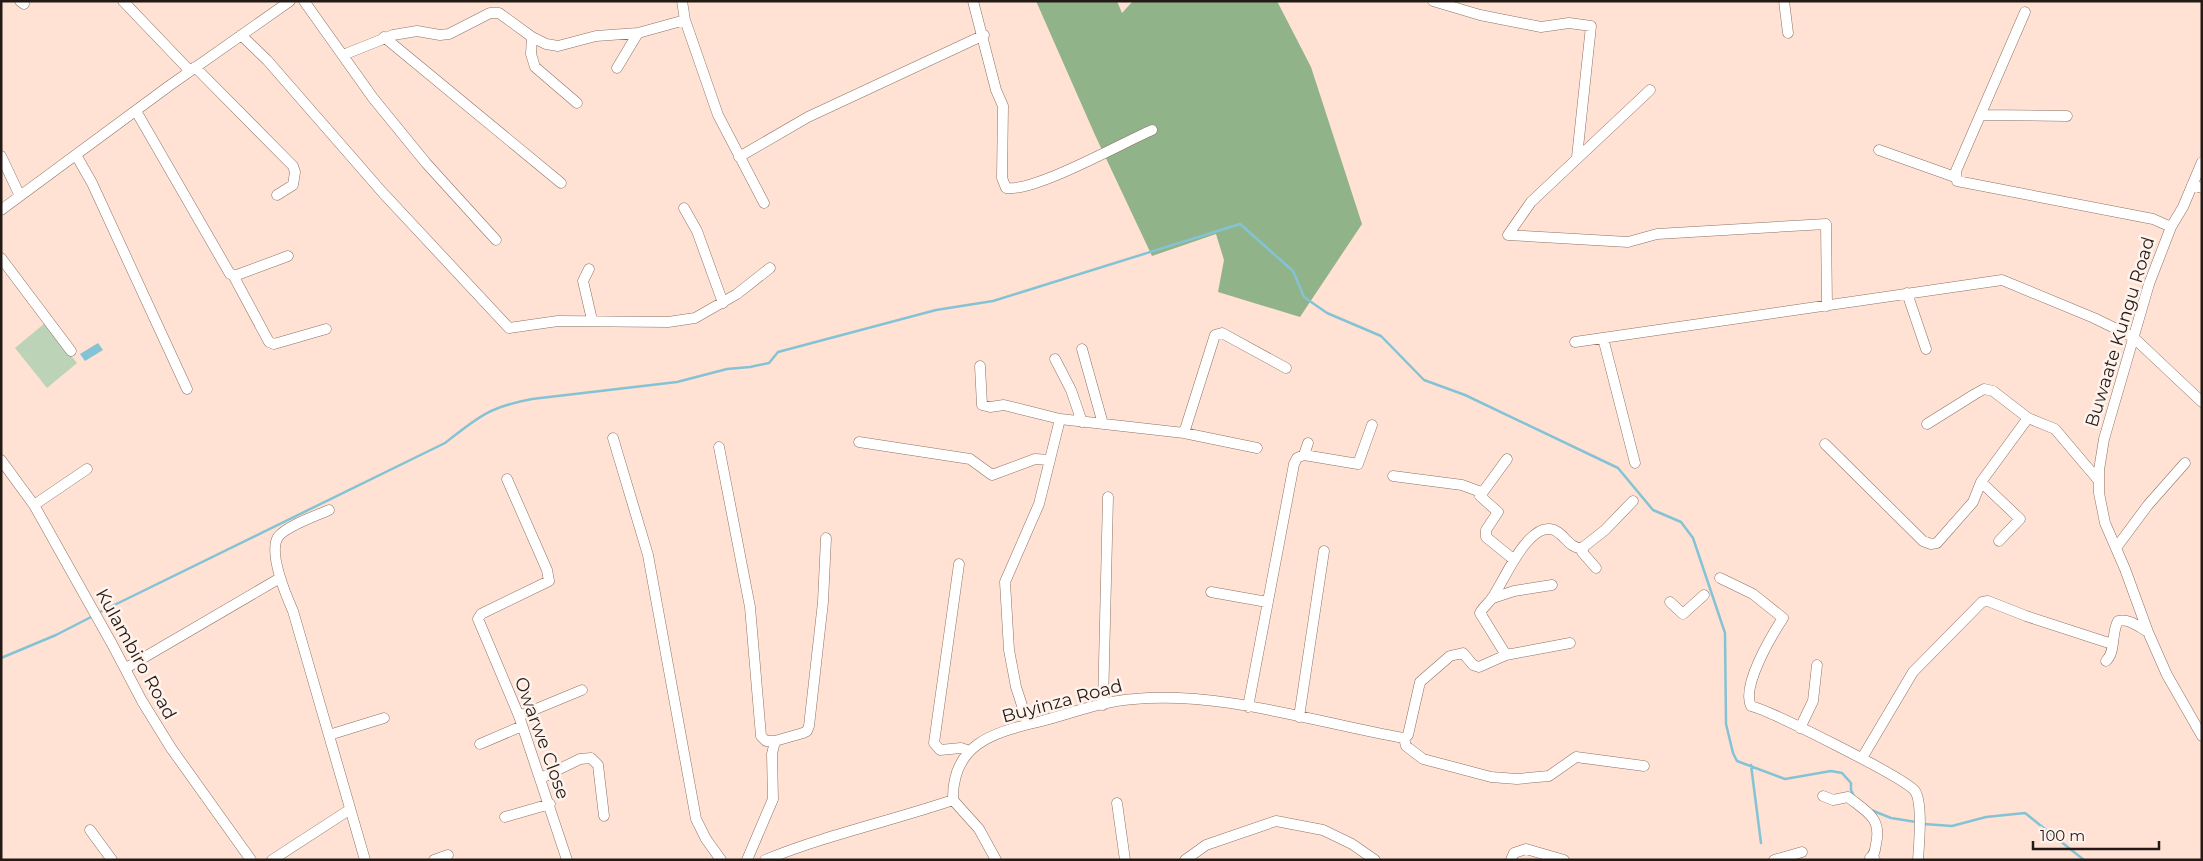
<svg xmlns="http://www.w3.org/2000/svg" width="2203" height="861" viewBox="0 0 2203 861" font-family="Montserrat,sans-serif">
<rect width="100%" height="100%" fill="#ffe2d3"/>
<path fill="#bcd3b7" d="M 45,323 L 77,363 L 47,388 L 15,348 Z"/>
<path fill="#91b389" d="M 1036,1 L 1117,1 L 1122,13 L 1133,1 L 1277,1 L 1311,67 L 1362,224 L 1300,317 L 1218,292 L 1224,260 L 1216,234 L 1152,256 L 1095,135 Z"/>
<path fill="#84c3d5" d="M 98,343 L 103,350 L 85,361 L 80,354 Z"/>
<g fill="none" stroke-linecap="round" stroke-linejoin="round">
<path stroke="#84c3d5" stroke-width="2.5" d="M 98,613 L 445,443 C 478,417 489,407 532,399 L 677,382 L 727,369 L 750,367 L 769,363 L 778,352 L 936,310 L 993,301 L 1240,224 L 1293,271 L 1304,297 L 1327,313 L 1381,336 L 1424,380 L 1465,395 L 1618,468 L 1653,510 L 1681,522 L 1693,538 L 1725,633 L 1726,724 L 1733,753 L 1737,761 L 1785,779 L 1831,771 L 1842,773 L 1851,783 L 1851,790 L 1855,798
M 1,658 L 56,635 L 93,616
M 1751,765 L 1761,843
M 1871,810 L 1891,818 L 1916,822
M 1924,824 L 1952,826 L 1986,817 L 2025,813 L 2084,860"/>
<defs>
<path id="minor" d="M 20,1 L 24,4
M 123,1 L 190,71
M 304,1 L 373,98 L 426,163 L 496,240
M 682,1 L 685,20
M 973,1 L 996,90 L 1003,106 L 1002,178 L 1006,188 C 1035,192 1122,143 1152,130
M 1433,1 L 1480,15 L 1541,27 L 1569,23 L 1591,26 L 1577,157
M 1784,1 L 1788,33
M 2025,12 L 1956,171 L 1957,181 L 2153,219 L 2171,227
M 241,35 L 267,60 L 383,193 L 509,328 L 558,321 L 668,322 L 695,318 L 737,294 L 770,268
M 384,37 L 561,183
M 532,37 L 531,54 L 535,67 L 577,103
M 343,55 L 393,35 L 417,31 L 440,35 L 449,34 L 490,13 L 499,13 L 532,37 L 546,44 L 558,46 L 596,36 L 638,33 L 685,20 L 718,115 L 764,203
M 195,67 L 293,166 L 295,172 L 293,185 L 277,195
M 617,68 L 638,33
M 136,111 L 230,274 L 237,275 L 288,256
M 1982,115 L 2067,116
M 1879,150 L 1955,177
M 76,155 L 92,183 L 187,389
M 1,156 L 20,196
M 739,157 L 808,117 L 984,35
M 2202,162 L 2183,207 L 2171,227 L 2149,284 L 2104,439 L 2099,470 L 2099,493 L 2105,523 L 2125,569 L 2148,632 L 2167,675 L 2202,736
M 2192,185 L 2202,188
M 684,208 L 697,231 L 723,303
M 1,210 L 169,86 L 290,1
M 1508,235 L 1628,242 L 1657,234 L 1826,224 L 1827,306
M 1508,235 L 1531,202 L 1650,90
M 1,258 L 71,351
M 589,269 L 583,281 L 592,320
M 233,275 L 269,342 L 274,344 L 326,329
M 1907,293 L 1926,349
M 1603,338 L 1635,463
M 1575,342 L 2002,280 L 2094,318 L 2133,337 L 2202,402
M 1082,349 L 1103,424
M 1055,359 L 1071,390 L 1082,422
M 980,366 L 982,405 L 990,407 L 1004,405 L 1060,419
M 1927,424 L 1975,394 L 1984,389 L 1993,391 L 2028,418 L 2055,429 L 2099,481
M 1184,433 L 1215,335 L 1222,333 L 1286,368
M 613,438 L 648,555 L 696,819 L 706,839 L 721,860
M 859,442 L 970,459 L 992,475 L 1035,459 L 1050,460
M 1825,444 L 1923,541 L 1931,544 L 1937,543 L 1973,502 L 1981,482 L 2028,418
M 719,447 L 750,607 L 761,736 L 766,741 L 775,741
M 1304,455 L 1308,443
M 1507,459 L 1480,496 L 1498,512 L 1486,530 L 1486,537 L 1513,559
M 1,460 L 34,505 L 112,644 L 142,701 L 171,748 L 251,860
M 1393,476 L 1462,485 L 1481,492
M 507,479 L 547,570 L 549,581 L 481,614 L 478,619 L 519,716 L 567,860
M 1981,482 L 2020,519 L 1999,541
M 34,505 L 87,469
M 329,510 C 316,516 286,526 278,537 C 268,553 286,595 293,611 L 365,860
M 1584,547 L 1582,552 L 1596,568
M 2116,548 L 2148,505 L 2185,463
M 959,564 L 934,743 L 940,750 L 961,748 L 969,751
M 1720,578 L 1753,594 L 1783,618 C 1772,635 1741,686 1751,706 C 1771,711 1905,778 1915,791 C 1923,803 1919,845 1918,860
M 1211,592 L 1267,602
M 1493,598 L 1514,591 L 1552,585
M 1670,602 L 1683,614 L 1704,595
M 1506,655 L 1480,613 C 1483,607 1489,603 1492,598 C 1503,583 1526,526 1550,529 C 1563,530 1568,549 1582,548 L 1605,530 L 1633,501
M 2106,661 C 2116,652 2111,633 2118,621 C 2129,618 2139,627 2148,632
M 126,668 L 280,578
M 1103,705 L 1108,497
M 1248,707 L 1294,464 L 1297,458 L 1304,455 L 1358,464 L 1372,425
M 519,716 L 582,690
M 1299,717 L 1324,551
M 1028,724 L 1016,687 L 1009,650 L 1005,582 L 1039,504 L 1060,419 L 1184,433 L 1257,448
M 1800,728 L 1813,701 L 1817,665
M 329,735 L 384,718
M 1404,738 L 1406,746 L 1423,759 L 1491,777 L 1517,779 L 1549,776 L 1576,757 L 1644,766
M 480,744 L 522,726
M 1862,758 L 1913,672 L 1982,602 L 1988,601 L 2026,616 L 2112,644
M 541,778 L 580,759 L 591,758 L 598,765 L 604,816
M 1823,796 L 1833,800 L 1848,797 C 1867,812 1882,818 1876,844 C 1875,850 1875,854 1870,858 L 1875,860
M 953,800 L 979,829 L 996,860
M 1117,803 L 1125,860
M 505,817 L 550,804
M 90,830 L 112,860
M 272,860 L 349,810
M 434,860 L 448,855
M 747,860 L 773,799 L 772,754 L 775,741 L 803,733 L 807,731 L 809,726 L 823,602 L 826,538
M 765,860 C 826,835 891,821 953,800 C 952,745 991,733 1038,722 C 1069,714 1102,701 1134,699 C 1223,691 1317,723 1404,738 L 1408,735 L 1420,682 L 1450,656 L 1463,653 L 1473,665 L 1479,667 L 1506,655 L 1570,643
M 1185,860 L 1206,845 L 1276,821 L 1323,830 L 1352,844 L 1375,860
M 1511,860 L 1514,853 L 1526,849 L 1564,860
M 1774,860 L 1802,852"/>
</defs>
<use href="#minor" stroke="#8c7265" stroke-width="11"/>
<use href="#minor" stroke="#fff" stroke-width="10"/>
</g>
<g text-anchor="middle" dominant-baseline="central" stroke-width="5" stroke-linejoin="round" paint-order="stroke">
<g font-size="18" fill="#241a15" stroke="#fff3ed">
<text transform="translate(2120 332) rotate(-73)">Buwaate Kungu Road</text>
<text transform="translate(136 654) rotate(61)">Kulambiro Road</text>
<text transform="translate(1062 701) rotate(-15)">Buyinza Road</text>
<text transform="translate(542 738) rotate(70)">Owarwe Close</text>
</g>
</g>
<rect width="2203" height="861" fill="none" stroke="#241a15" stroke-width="5"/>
<path d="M2033 841v8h126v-8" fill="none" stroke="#241a15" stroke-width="2.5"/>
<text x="2040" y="841" font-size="15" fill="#241a15" stroke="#fff3ed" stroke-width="4" paint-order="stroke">100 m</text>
</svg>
